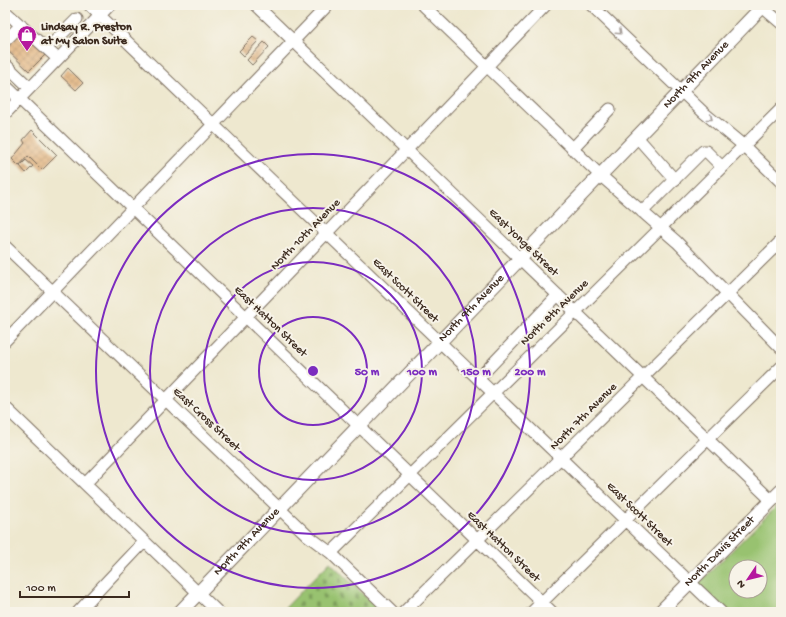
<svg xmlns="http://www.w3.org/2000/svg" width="786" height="617" viewBox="0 0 786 617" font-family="'Gochi Hand',sans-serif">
<defs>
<pattern id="cemetery-stones" width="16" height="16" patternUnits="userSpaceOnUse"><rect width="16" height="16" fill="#98c26f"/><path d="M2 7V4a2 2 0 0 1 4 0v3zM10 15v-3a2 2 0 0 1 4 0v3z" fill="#7d9e5b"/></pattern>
<pattern id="building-cross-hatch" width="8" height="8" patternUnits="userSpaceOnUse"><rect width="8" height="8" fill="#e1b079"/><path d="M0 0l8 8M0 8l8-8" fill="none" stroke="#b88f63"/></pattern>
</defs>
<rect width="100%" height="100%" fill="#f7f3e8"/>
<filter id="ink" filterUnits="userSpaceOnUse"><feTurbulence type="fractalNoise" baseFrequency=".025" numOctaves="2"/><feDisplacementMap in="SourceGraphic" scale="8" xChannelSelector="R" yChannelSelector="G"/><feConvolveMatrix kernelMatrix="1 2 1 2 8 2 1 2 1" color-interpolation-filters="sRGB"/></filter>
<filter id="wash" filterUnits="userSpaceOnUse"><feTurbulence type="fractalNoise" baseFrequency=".012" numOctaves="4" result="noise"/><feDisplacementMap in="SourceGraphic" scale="16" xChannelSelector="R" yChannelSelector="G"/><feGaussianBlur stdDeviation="0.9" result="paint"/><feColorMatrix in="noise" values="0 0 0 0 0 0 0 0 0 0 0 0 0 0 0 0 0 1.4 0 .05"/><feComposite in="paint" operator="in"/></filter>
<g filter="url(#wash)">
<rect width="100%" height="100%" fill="#eee8cf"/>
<path fill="url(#cemetery-stones)" stroke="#6a7646" d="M 330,562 L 381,612 L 287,612 L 284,609 Z"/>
<path fill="#98c26f" stroke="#6a7646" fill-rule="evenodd" d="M 781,502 L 781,612 L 728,612 L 698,584 ZM 736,567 L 760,567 L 760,591 L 736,591 Z"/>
<g id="blocks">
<path fill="url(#building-cross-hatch)" d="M 15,32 L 21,38 L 26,32 L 47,53 L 29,71 L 5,48 L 5,43 Z
M 253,37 L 258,41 L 244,56 L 239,51 Z
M 264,42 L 269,47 L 252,65 L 247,60 Z
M 68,68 L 83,83 L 76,90 L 61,76 Z
M 32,130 L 57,155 L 42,170 L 28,156 L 19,166 L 12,159 L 25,143 L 23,140 Z
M 26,160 L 33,166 L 26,173 L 20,166 Z"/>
</g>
</g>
<g filter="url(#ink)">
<use href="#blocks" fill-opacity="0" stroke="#7a6c5c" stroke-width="1"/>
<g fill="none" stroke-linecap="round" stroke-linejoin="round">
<defs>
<path id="minor" d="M 89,5 L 721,612
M 256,5 L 772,501
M 423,5 L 600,175 L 677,242 L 781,348
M 591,5 L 703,112 L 744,146 L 781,182
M 760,5 L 781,23
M 5,13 L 6,12 L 58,59
M 5,41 L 21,25
M 54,42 L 77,19
M 5,64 L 30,88
M 5,85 L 552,612
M 5,114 L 110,5
M 637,137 L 675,180
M 572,149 L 610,109
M 642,212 L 703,151 L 706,151 L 722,167
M 5,246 L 307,535 L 331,553 L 392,612
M 5,341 L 328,5
M 478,379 L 558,295
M 5,407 L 218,612
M 85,484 L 546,5
M 331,553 L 781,109
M 78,612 L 144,542
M 404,612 L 781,241
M 532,612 L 781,367"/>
<g id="major">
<path id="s1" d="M 180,612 L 764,5"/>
<path id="s2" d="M 660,612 L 781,491"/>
</g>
</defs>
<use href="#minor" stroke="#7a6c5c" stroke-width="13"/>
<use href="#major" stroke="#7a6c5c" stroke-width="15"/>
<use href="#minor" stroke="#fff" stroke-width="11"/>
<use href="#major" stroke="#fff" stroke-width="13"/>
</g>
<defs><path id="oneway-chevron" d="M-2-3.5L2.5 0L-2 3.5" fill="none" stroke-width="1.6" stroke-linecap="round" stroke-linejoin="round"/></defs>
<g stroke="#a79f9a">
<use href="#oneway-chevron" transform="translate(619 32) rotate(43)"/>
<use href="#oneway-chevron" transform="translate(710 118) rotate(38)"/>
</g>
</g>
<g fill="none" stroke="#7b2cbf" stroke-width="2">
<circle cx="313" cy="371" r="54"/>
<circle cx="313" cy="371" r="109"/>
<circle cx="313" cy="371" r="163"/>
<circle cx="313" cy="371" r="217"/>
</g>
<defs>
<symbol id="shop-pin" viewBox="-11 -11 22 30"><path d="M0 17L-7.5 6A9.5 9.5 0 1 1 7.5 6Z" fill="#b5179e" stroke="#f7f3e8"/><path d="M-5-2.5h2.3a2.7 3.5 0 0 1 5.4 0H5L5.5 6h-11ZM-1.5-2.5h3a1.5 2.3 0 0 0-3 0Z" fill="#fff"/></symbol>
</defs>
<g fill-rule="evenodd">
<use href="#shop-pin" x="16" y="24" width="22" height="30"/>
</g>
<g text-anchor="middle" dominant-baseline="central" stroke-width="4" stroke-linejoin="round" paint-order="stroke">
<g font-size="12" font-weight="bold" fill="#3b2a1e" stroke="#f7f3e8" text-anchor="start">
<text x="41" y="28">Lindsay R. Preston<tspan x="41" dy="14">at My Salon Suite</tspan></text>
</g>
<g font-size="12" fill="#3b2a1e" stroke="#f7f3e8">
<text stroke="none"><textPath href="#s1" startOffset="745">North 9th Avenue</textPath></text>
<text transform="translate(306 235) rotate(-46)">North 10th Avenue</text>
<text transform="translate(523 243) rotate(44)">East Yonge Street</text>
<text transform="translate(405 291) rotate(44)">East Scott Street</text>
<text stroke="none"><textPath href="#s1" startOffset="421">North 9th Avenue</textPath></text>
<text transform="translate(555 313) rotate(-44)">North 8th Avenue</text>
<text transform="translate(270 322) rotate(44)">East Hatton Street</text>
<text transform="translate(584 417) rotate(-45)">North 7th Avenue</text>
<text transform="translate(206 420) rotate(43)">East Cross Street</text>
<text transform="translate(639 515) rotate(44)">East Scott Street</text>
<text stroke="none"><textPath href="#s1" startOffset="97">North 9th Avenue</textPath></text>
<text transform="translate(503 547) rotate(44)">East Hatton Street</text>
<text stroke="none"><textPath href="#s2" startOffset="85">North Davis Street</textPath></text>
</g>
</g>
<circle cx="313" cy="371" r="6" fill="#7b2cbf" stroke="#f7f3e8" stroke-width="2"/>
<g font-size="12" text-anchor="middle" font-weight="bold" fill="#7b2cbf" stroke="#f7f3e8" stroke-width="4" stroke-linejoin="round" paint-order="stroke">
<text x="367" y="375">50 m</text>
<text x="422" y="375">100 m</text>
<text x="476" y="375">150 m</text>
<text x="530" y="375">200 m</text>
</g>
<rect width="786" height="617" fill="none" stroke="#f7f3e8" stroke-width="20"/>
<g transform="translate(748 579) rotate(235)"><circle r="19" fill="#f7f3e8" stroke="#aca397"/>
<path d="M0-3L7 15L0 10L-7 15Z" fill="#b5179e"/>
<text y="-6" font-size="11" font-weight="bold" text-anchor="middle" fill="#3b2a1e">N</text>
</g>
<path d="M20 591v6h109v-6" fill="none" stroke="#3b2a1e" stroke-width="2"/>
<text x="26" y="591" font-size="12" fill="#3b2a1e" stroke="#f7f3e8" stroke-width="3" paint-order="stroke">100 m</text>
</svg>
